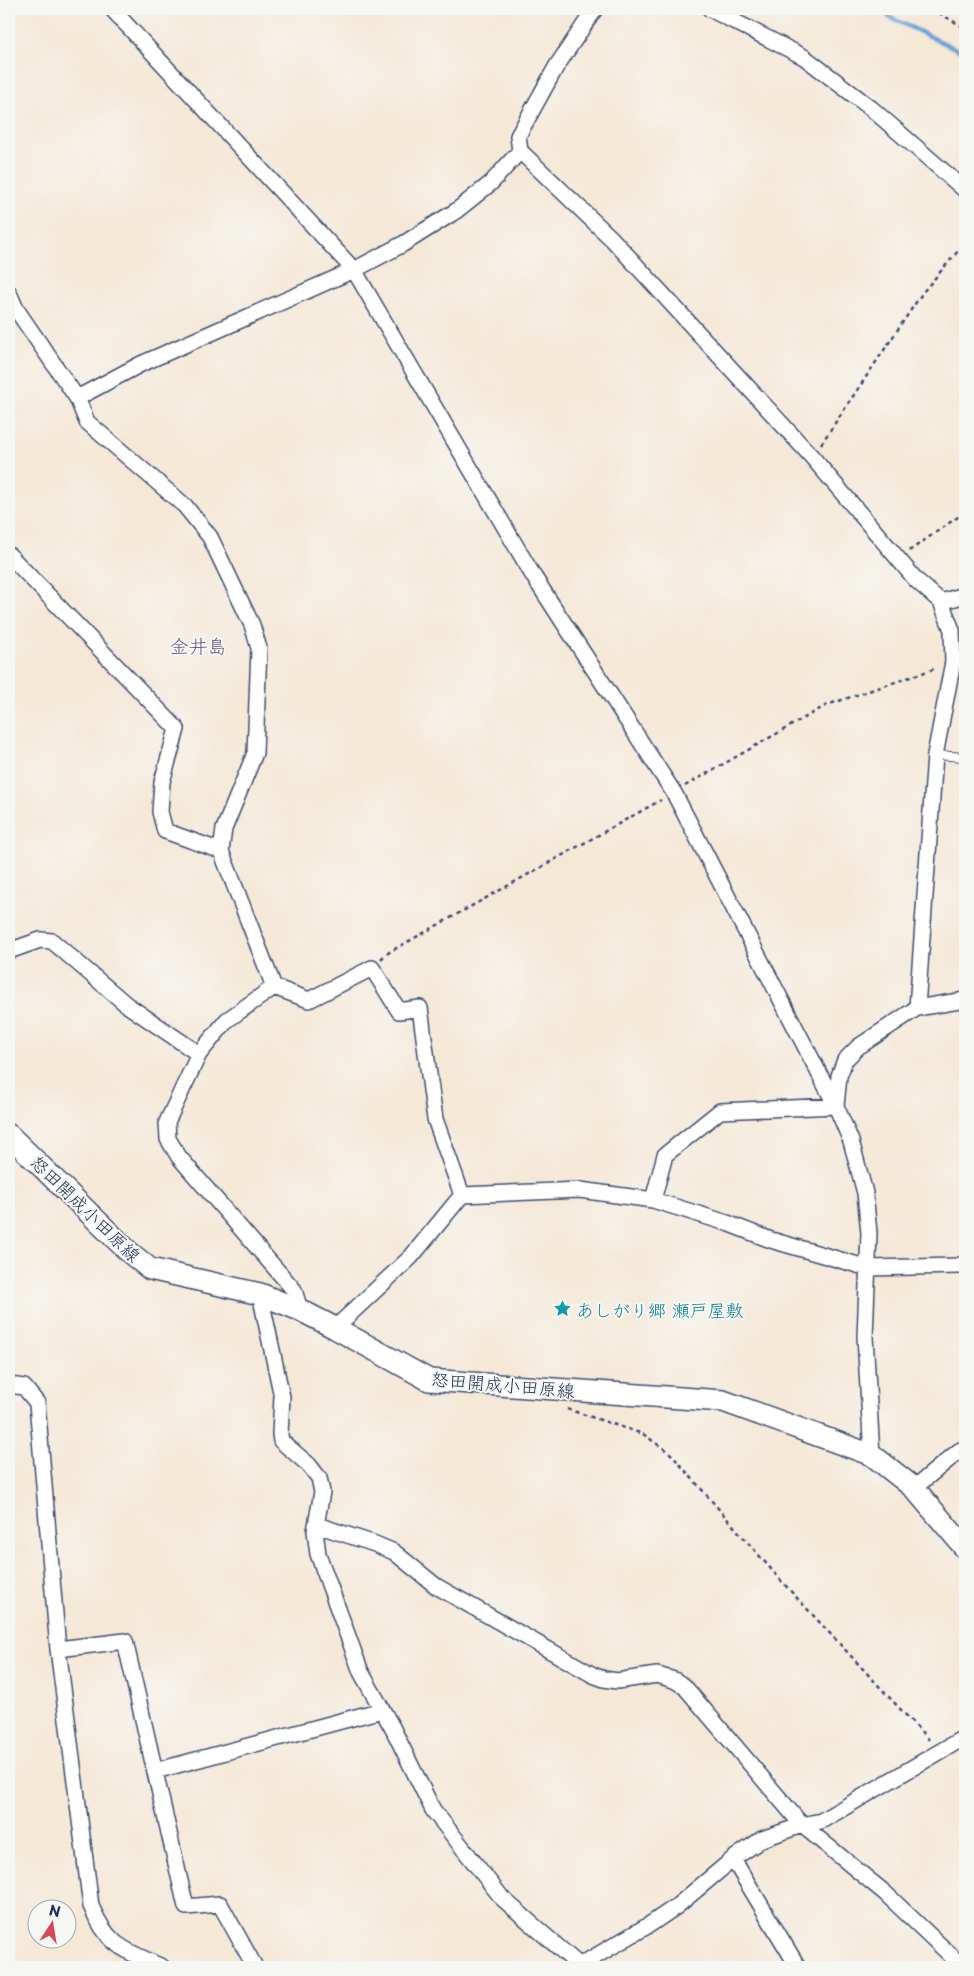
<svg xmlns="http://www.w3.org/2000/svg" width="974" height="1976" viewBox="0 0 974 1976" font-family="'Playpen Sans','Klee One',sans-serif">
<rect width="100%" height="100%" fill="#f6f6f2"/>
<filter id="ink" filterUnits="userSpaceOnUse"><feTurbulence type="fractalNoise" baseFrequency=".02" numOctaves="2"/><feDisplacementMap in="SourceGraphic" scale="10" xChannelSelector="R" yChannelSelector="G"/><feConvolveMatrix kernelMatrix="1 2 1 2 8 2 1 2 1" color-interpolation-filters="sRGB"/></filter>
<filter id="wash" filterUnits="userSpaceOnUse"><feTurbulence type="fractalNoise" baseFrequency=".0096" numOctaves="4" result="noise"/><feDisplacementMap in="SourceGraphic" scale="20" xChannelSelector="R" yChannelSelector="G"/><feGaussianBlur stdDeviation="1.12" result="paint"/><feColorMatrix in="noise" values="0 0 0 0 0 0 0 0 0 0 0 0 0 0 0 0 0 1.4 0 .05"/><feComposite in="paint" operator="in"/></filter>
<g filter="url(#wash)">
<rect width="100%" height="100%" fill="#f5e8d7"/>
<g fill="none" stroke-linecap="round" stroke-linejoin="round">
<path stroke="#65a2d6" stroke-width="4.5" d="M 884,9 L 889,17 L 965,53"/>
</g>
</g>
<g filter="url(#ink)">
<g fill="none" stroke-linecap="round" stroke-linejoin="round">
<defs>
<path id="lane" d="M 935,755 L 965,757"/>
<path id="street" d="M 112,9 L 354,270 L 534,577 L 674,793 L 836,1106 L 851,1141 L 865,1193 L 869,1233 L 865,1337 L 872,1455
M 595,9 L 556,67 L 518,136 L 520,151 L 612,239 L 812,457 L 916,580 L 941,602 L 952,630 L 953,662 L 935,755 L 917,1008
M 710,9 L 804,57 L 872,109 L 965,190
M 9,293 L 16,309 L 77,398 L 87,422 L 185,506 L 210,537 L 252,625 L 259,648 L 255,753 L 224,829 L 221,851 L 274,987 L 309,1000 L 372,968 L 399,1011 L 420,1008 L 435,1119 L 462,1195
M 77,398 L 141,364 L 354,270 L 403,244 L 456,211 L 491,183 L 520,151
M 9,555 L 177,729 L 162,782 L 160,812 L 165,831 L 221,851
M 941,602 L 965,595
M 9,951 L 40,940 L 52,941 L 127,1005 L 199,1054
M 274,987 L 227,1020 L 199,1054 L 167,1122 L 168,1139 L 179,1157 L 294,1290 L 300,1310
M 836,1106 L 839,1076 L 845,1060 L 858,1047 L 917,1008 L 965,1000
M 653,1200 L 727,1223 L 771,1240 L 868,1268 L 958,1266 L 965,1263
M 260,1294 L 282,1397 L 280,1434 L 281,1441 L 309,1465 L 319,1478 L 322,1492 L 315,1531 L 318,1554 L 361,1672 L 393,1729 L 433,1810 L 502,1898 L 581,1967
M 335,1328 L 411,1257 L 462,1195 L 580,1190 L 653,1200 L 665,1155 L 720,1111 L 836,1106
M 9,1385 L 24,1387 L 37,1403 L 58,1649 L 91,1906 C 109,1948 124,1949 162,1967
M 914,1488 L 959,1451 L 965,1448
M 317,1525 L 375,1544 L 394,1552 L 436,1586 L 593,1675 L 604,1679 L 617,1681 L 657,1675 L 674,1680 L 684,1686 L 802,1825 L 885,1893 L 963,1967
M 58,1649 L 125,1641 L 186,1907 L 220,1904 L 255,1967
M 155,1771 L 382,1710
M 733,1859 L 798,1967
M 577,1967 L 649,1925 L 677,1906 L 733,1859 L 762,1839 L 802,1825 L 821,1821 L 965,1737"/>
<path id="secondary" d="M 9,1135 L 129,1252 L 150,1269 L 260,1294 L 300,1310 L 335,1328 L 429,1380 L 723,1401 L 872,1455 L 914,1488 L 965,1548"/>
</defs>
<use href="#lane" stroke="#3c4b70" stroke-width="10"/>
<use href="#street" stroke="#3c4b70" stroke-width="18"/>
<use href="#secondary" stroke="#3c4b70" stroke-width="24"/>
<path stroke="#3c4b70" stroke-width="2.5" stroke-dasharray="4 4" stroke-linecap="butt" d="M 932,9 L 965,28
M 821,444 L 923,292 L 965,243
M 909,551 L 965,512
M 685,786 L 827,705 L 937,668
M 381,959 L 386,954 L 661,800
M 567,1409 L 643,1434 L 670,1453 L 784,1584 L 929,1740"/>
<use href="#lane" stroke="#fff" stroke-width="8"/>
<use href="#street" stroke="#fff" stroke-width="15"/>
<use href="#secondary" stroke="#fff" stroke-width="21"/>
</g>
</g>
<defs>
<symbol id="sight-bare" viewBox="-9 -9 18 18"><path d="M0-6L1.8-2.2L6-1.7L2.9 1.2L3.7 5.4L0 3.3L-3.7 5.4L-2.9 1.2L-6-1.7L-1.8-2.2Z" fill="#0f9aa8" stroke="#f6f6f2" stroke-width="2.5" paint-order="stroke"/></symbol>
</defs>
<g fill-rule="evenodd">
<use href="#sight-bare" x="550" y="1296" width="25" height="25"/>
</g>
<g text-anchor="middle" dominant-baseline="central" stroke-width="4" stroke-linejoin="round" paint-order="stroke">
<g font-size="18" fill="#1b2f5e" stroke="#f6f6f2">
<text transform="translate(86 1208) rotate(44)">怒田開成小田原線</text>
<text transform="translate(503 1384) rotate(5)">怒田開成小田原線</text>
</g>
<g font-size="18" fill="#0d838f" stroke="#f6f6f2" text-anchor="start">
<text x="576" y="1309">あしがり郷 瀬戸屋敷</text>
</g>
<g font-size="19" fill="#625882" stroke="#f6f6f2">
<text x="198" y="645">金井島</text>
</g>
</g>
<rect width="974" height="1976" fill="none" stroke="#f6f6f2" stroke-width="30"/>
<g transform="translate(52 1924) rotate(12)"><circle r="24" fill="#f6f6f2" stroke="#9ea6b7"/>
<path d="M0-4L9 19L0 12L-9 19Z" fill="#d1495b"/>
<text y="-8" font-size="14" font-weight="bold" text-anchor="middle" fill="#1b2f5e">N</text>
</g>
</svg>
